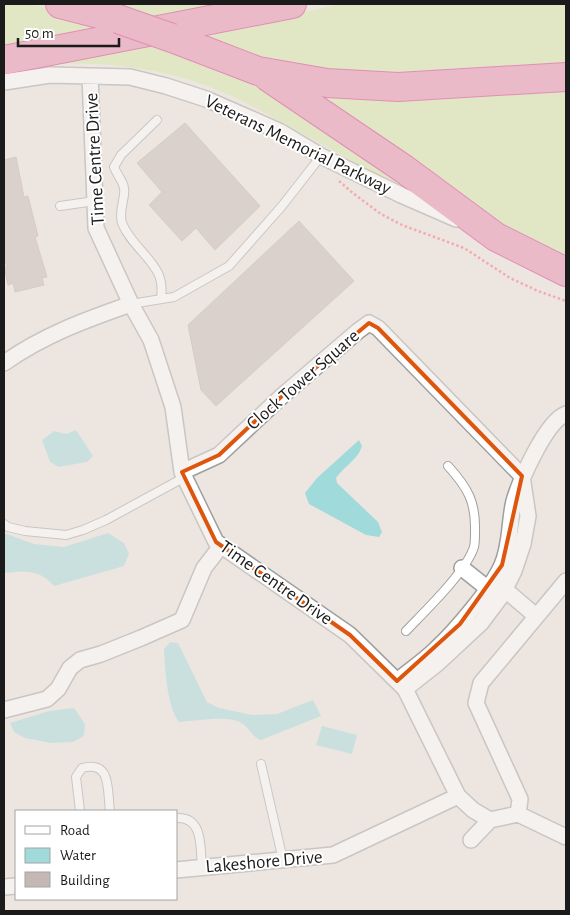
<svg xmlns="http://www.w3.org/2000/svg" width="570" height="915" viewBox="0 0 570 915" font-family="'Alegreya Sans',sans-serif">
<rect width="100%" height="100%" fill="#ede6e0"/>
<path fill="#d3e8a5" d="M 4,4 L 29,4 L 56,9 L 117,26 L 4,51 Z
M 93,4 L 243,4 L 150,21 Z
M 341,4 L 566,4 L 566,63 L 530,65 L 464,74 L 391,79 L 280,65 L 197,34 Z
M 154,39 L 261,86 L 415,190 L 413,193 C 373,173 335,152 296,130 C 260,110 223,89 183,78 C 140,66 95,62 51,64 Z
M 295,87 L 566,87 L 566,255 L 510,230 L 456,199 Z"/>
<path fill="#a0dadb" d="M 76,430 L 93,456 L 87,462 L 59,467 L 50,462 L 42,440 L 54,431 L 66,434 Z
M 359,440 L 362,446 C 358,460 344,466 336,478 L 337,483 L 378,522 L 382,532 L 379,537 L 366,535 L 309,504 L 305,493 L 317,478 Z
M 4,533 L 34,544 L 64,547 L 108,533 L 124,543 L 129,554 L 124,566 L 54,586 C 40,569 24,571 4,573 Z
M 170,642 L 178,643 L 207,702 L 219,708 L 252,715 L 277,714 L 313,700 L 321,716 L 261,740 C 252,737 251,730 243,724 C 230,714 196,721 179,722 C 167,707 165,669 164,649 Z
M 74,708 L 85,724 L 84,736 L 73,742 L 51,743 L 25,738 L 14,732 L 10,723 L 49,711 Z
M 322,726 L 357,735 L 352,754 L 316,745 Z"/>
<path fill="#c4b7b4" stroke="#bea9a3" d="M 185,123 L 260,206 L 215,250 L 196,228 L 182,241 L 149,205 L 162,192 L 137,163 Z
M 16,157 L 24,197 L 28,196 L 38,236 L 35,237 L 47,277 L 42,278 L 44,285 L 15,292 L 13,283 L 8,285 L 4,267 L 7,267 L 4,255 L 4,160 Z
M 299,221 L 354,281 L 216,406 L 201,390 L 188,325 Z"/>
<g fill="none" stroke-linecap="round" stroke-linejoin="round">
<defs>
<path id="lane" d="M 157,120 L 121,155 L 114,167 C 117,175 123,181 124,188 C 126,198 118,210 122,223 C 130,243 148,254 158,273 C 162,281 162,291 161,299
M 60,206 L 95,201
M 131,304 L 174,297 L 229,266 L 282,206 L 321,156
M 4,524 L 8,527 L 25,531 L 66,535 L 83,530 L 106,520 L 185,477
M 406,631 C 425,611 466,572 474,547 C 475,543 475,536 475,532 C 476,502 468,488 448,466
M 261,764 L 283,860
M 80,811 L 76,777 L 82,768 C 112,760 107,790 110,811
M 176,818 C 204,816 200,848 202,868"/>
<path id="street" d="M 90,76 L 96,228 L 131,304 L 151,340 L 173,407 L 182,472 L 216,542 L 350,635 L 405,689 L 458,796 L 473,810 L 490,820
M 4,82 L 50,75 L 130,77 L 166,86 L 206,99 L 279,131 L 321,156 L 401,195 L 456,219
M 4,363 C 44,335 85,320 131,304
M 182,472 L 219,455 L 282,396 L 358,331 L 369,323 L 378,328 L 522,476 L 528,516 L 523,544 L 514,571 L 502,595 L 481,623 L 438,663 L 405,689
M 462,568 L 482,584 L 502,595 L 509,593 L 536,616
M 397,681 C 410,670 424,661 436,649 C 455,632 492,588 502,565 C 511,545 509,521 514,501 C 520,481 546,421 566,414
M 4,710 L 47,699 L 58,689 L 70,668 L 80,660 L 101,654 L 141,638 L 182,620 L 204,568 L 221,546
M 518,814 L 520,799 L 476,703 L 481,683 L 566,581
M 490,820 L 518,814 L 566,837
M 471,840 L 490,820
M 176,870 L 333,855 L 458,796
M 4,887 L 16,886"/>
<path id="highway" d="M 60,4 L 118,19
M 172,38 L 258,71 L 327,83 L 398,87 L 566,77
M 4,60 L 292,4
M 268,77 L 404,169 L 496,237 L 566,272"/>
</defs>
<use href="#lane" stroke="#9f9f9f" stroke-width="10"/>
<use href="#street" stroke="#9f9f9f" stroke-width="18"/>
<use href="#highway" stroke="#d52384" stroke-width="30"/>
<path stroke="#fa6473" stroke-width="2.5" stroke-dasharray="2.5 2.5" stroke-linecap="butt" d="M 339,181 L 354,194 L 381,214 L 402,225 L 464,248 L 510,278 L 538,291 L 566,301"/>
<use href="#lane" stroke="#fff" stroke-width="8"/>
<use href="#street" stroke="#fff" stroke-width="15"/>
<use href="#highway" stroke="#e686ab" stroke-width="28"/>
<defs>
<path id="highway-bridge" d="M 118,19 L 172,38"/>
</defs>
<use href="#highway-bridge" stroke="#d52384" stroke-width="30" stroke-linecap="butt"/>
<use href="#highway-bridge" stroke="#e686ab" stroke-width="28"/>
</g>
<path d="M0 0H570V915H0ZM 369,323 L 378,328 L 522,476 L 502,565 L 460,624 L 397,681 L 350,635 L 216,542 L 182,472 L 219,455 L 282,396 Z" fill="#ede6e0" fill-opacity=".55" fill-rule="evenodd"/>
<path fill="none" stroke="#de560d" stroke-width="4" stroke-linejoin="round" d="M 369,323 L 378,328 L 522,476 L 502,565 L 460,624 L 397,681 L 350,635 L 216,542 L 182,472 L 219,455 L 282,396 Z"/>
<g text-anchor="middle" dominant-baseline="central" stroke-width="4" stroke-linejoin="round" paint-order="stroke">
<g font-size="19" fill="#1b1b1b" stroke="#fff">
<text transform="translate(298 145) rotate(26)">Veterans Memorial Parkway</text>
<text transform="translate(95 159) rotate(-93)">Time Centre Drive</text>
<text transform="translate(303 380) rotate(-41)">Clock Tower Square</text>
<text transform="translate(276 583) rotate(35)">Time Centre Drive</text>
<text transform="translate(264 862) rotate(-5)">Lakeshore Drive</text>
</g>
</g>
<rect width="570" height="915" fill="none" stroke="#1b1b1b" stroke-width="10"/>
<rect x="15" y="810" width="162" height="90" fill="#ffffff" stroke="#a4a4a4"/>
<rect x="25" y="826" width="25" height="8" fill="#ffffff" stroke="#a4a4a4"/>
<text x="60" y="835" font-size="15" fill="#1b1b1b">Road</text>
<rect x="25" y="848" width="25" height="15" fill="#a0dadb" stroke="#a4a4a4"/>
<text x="60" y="860" font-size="15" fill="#1b1b1b">Water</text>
<rect x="25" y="872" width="25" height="15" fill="#c4b7b4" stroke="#a4a4a4"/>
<text x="60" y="885" font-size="15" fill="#1b1b1b">Building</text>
<path d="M18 38v8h101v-8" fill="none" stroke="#1b1b1b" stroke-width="2.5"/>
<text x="25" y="38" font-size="15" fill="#1b1b1b" stroke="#ffffff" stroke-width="4" paint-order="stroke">50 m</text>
</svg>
